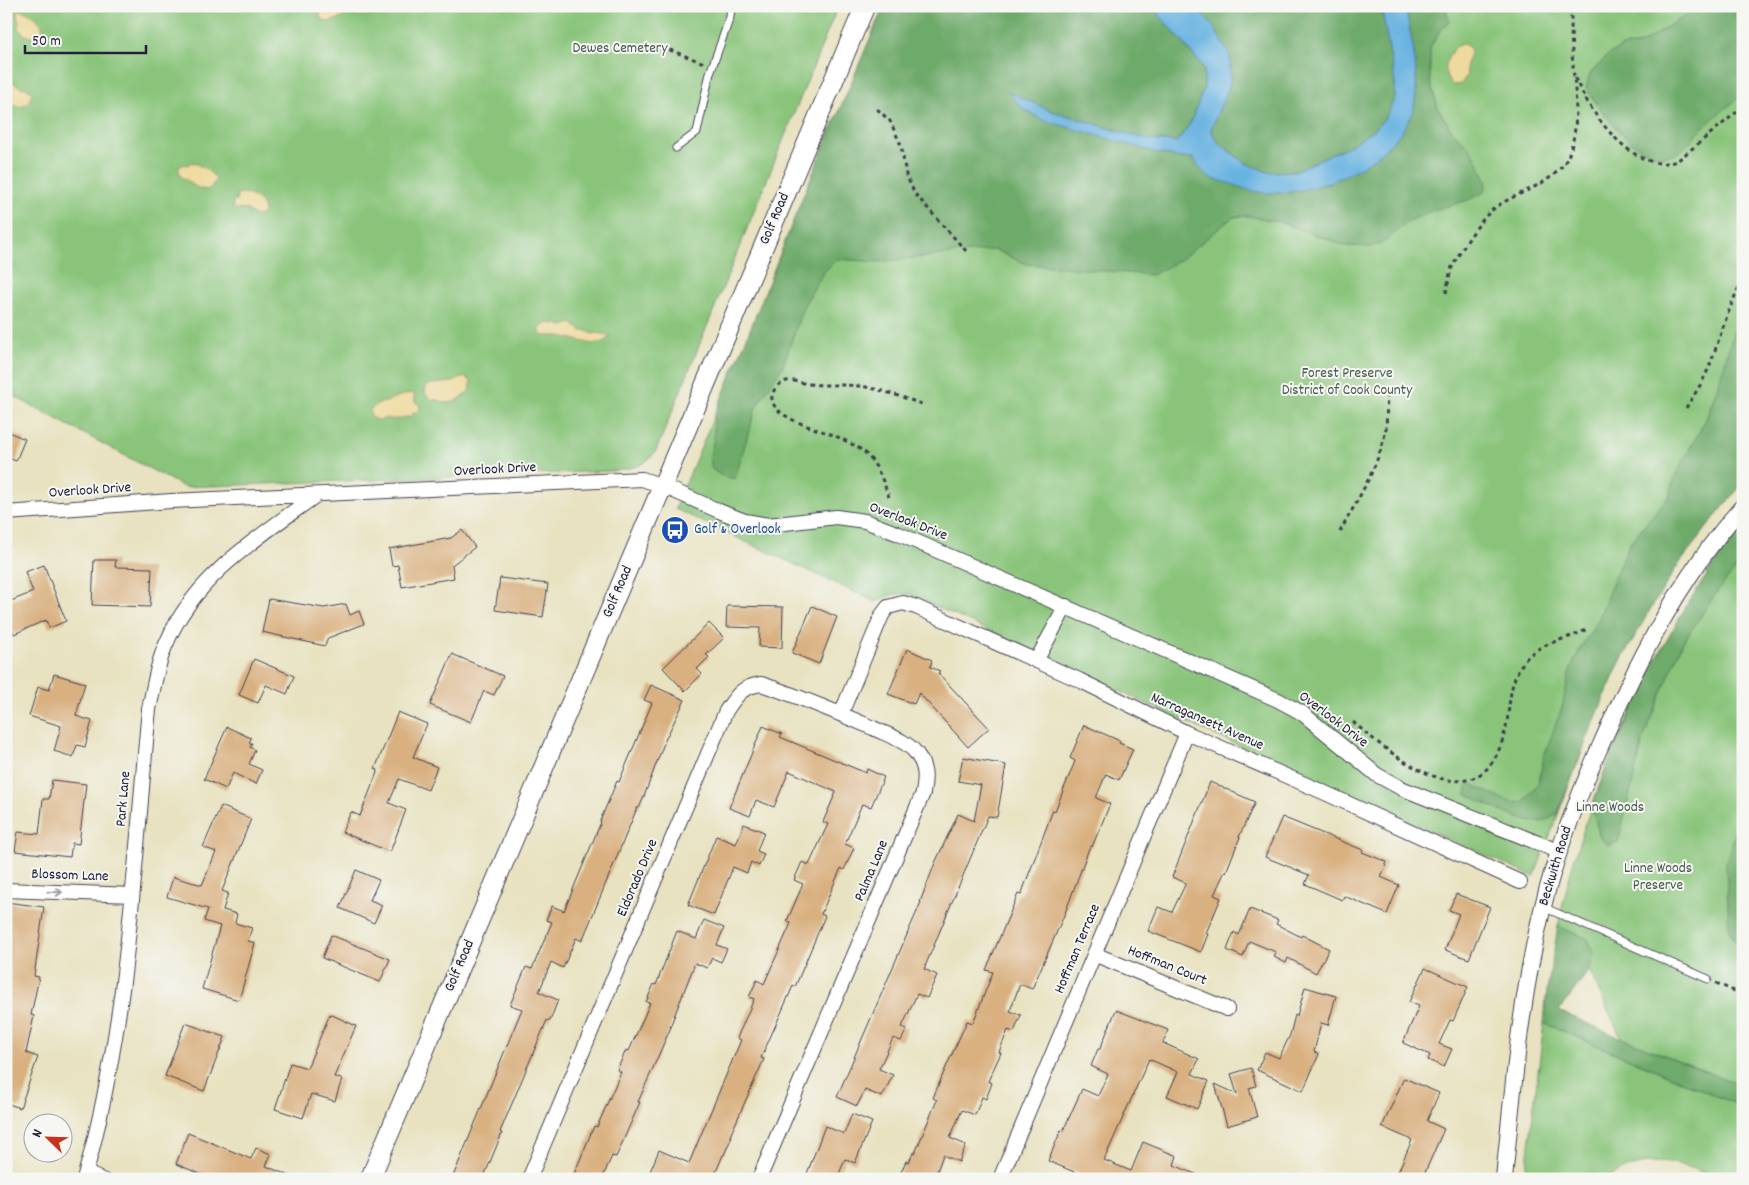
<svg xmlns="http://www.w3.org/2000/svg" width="1749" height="1185" font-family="Dekko,sans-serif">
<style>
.green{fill:#89c47a;stroke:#56735a}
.forest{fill:#6eaa6a;stroke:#486652}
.sand{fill:#eeda9e;stroke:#887e6c}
.water{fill:#69b3e1;stroke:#466a8e}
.building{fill:#d9b181}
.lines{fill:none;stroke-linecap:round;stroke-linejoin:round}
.service-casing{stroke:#403f4f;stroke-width:9}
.minor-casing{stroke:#403f4f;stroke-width:16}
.tertiary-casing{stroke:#403f4f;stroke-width:18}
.secondary-casing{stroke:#403f4f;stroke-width:21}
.path{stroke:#403f4f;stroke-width:3;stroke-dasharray:4 4;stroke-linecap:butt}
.service{stroke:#fff;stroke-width:7}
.minor{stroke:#fff;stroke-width:14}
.tertiary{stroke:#fff;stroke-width:16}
.secondary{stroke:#fff;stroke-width:19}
.oneway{stroke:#9c9ca7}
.labels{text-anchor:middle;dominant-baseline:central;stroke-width:4;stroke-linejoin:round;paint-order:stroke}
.park-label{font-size:15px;fill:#465b51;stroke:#f6f6f2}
.street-label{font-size:15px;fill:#22223b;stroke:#f6f6f2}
.transit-label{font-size:15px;fill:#164399;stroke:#f6f6f2;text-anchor:start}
</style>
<rect width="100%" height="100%" fill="#f6f6f2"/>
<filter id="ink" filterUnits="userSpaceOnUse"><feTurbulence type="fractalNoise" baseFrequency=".02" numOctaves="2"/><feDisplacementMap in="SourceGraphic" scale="10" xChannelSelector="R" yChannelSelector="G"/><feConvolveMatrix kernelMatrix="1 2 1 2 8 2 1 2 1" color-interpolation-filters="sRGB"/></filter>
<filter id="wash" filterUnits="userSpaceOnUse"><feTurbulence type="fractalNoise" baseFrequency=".0096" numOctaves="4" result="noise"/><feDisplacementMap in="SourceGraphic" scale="20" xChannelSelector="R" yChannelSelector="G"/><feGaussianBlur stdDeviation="1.12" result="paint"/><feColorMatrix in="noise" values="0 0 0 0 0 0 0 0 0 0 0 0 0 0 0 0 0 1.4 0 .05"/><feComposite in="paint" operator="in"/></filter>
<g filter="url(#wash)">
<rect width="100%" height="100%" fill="#e8e2c0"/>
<path class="green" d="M6,6H838L656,451C643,468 633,467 613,471L184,487L6,392Z
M884,6H1743V483L1714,518L1676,568L1648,613L1618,666L1592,726L1534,877L1193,725L909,594C895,593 888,595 876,602L675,509L746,340L804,194Z
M1743,526V1086L1621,1038L1589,970L1594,954L1558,926C1565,895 1572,864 1582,834C1618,724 1672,618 1743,526Z
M1544,1023L1743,1107V1175L1719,1177L1674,1163L1653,1162L1631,1166L1604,1179H1525Z"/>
<path class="forest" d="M884,6H1151L1180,39L1204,68V88L1190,124L1177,142L1149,140L1052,111L1009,93L1023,109L1043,120L1181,158H1193L1207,176L1257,192H1286L1328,184L1417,90L1414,53L1405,6H1445L1449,21L1440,31L1430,48V81L1438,108L1451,129L1473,152L1487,181L1485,192L1468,200L1431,211L1407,222L1387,240L1371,247L1346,246L1280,222L1248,216L1233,217L1180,260L1152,275L1026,264L995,250L960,253L878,262L837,259L823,273L803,307L783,366L756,407L735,479L720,475L712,469L710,457L714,437V416L746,340L804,194Z
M1193,6H1381L1395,82V98L1388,114L1377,127L1353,144L1295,171L1268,172L1245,163L1221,145L1213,135L1211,128L1213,26Z
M1693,6H1743V94C1729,106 1714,117 1701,129C1694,136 1688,146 1680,151C1643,172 1603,114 1586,88L1590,74L1609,54L1622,47L1641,44L1686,15Z
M1743,310V483L1714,518L1676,568L1648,613L1618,666L1592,726L1557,814C1552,817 1546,822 1539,822C1523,824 1481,802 1466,794L1467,787L1471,784L1500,798L1514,803L1524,801L1538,784L1544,756L1562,707L1570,671L1579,651L1599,618L1618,568L1631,541L1670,495L1675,476L1706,419L1719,382L1737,320Z
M1743,526V561L1719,589L1682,644L1644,737L1618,842L1609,845L1600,838L1592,807L1608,763L1651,668L1688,603L1719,557Z
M1743,807V951L1729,931L1726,863Z
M1558,926L1588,939L1594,954L1589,970L1559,1011L1621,1038L1743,1086V1107L1544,1023L1546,997Z"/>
<path class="sand" d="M377,6L379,15L354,16L351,12L354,7Z
M335,8H340L344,16L342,18L328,22L320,18L321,11Z
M21,10C30,13 41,19 43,29L37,37L25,35L18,27L20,24L17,17L18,11Z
M1462,44L1468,46L1471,51L1466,64L1467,75L1461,84L1453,85C1439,76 1447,48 1462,44Z
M6,81L13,82L20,87L28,88L32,93L29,102L21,107L6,101Z
M191,162C201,165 209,170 216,179L210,189C195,192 192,181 181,177L178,167L184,164L188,165Z
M241,193C251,194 267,202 263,214L255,216L248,210L233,209V201H236L237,195Z
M547,323L557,324L563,326L572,323L581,331L585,330L593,334L597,333L609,335L610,337L603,342L593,344L561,336H543L540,333V328Z
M464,377L471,381L470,385L471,389C464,395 455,406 443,402C438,400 438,399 432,400L425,393L426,386L432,384L453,382Z
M410,393L414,394L415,402L420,405L419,411L413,413L411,417C399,416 401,422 386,418C379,421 376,421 371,416L370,410L378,403L387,402L391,399Z"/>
<path class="water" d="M1151,6H1193L1213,26L1230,56V84L1211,129L1213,135L1221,145L1245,163L1268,172L1295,171L1353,144L1377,127L1388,114L1395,97V82L1381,6H1405C1411,37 1424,89 1410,118C1384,167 1311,199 1258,192C1249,191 1240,187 1232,184C1225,182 1213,180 1207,176C1202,172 1197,163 1193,158H1181L1154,152L1043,120L1023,109L1008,92L1052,111L1149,140L1177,142L1190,124L1204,88V68L1180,39Z"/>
<g id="blocks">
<path class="building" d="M6,431L25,439L16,461L6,457Z
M462,530L475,547L452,565L454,578L402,587L398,565L392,566L389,549L451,538Z
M94,560H116L115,567L152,568L150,607L92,605Z
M44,565L66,621L49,628L46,620L14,634L6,615V603L33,592L25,572Z
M500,578L548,584L543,617L495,610Z
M269,599L324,608L346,604L350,615L359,611L364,624L328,638L325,646L262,632Z
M727,606L783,607L782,648L759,647L760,628L726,627Z
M812,606L837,617L819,664L792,653Z
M709,623L724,638L706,655L709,657L697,669L702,674L685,691L663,668Z
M907,649L932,660L930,667L940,671L938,673L989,728L968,747L919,693L914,704L888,694Z
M452,654L503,676L494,695L484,691L471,722L430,705Z
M254,659L294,676L287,694L266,685L258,703L239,695Z
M54,674L85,683L76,716L92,721L85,747L77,745L73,757L54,751L61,726L29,716L38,687L49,690Z
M651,685L685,700L666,738L643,799L639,808H637L582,941L576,938L563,968L551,962L539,992L558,1000L550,1021L547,1020L500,1132L502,1133L483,1179H452L522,1009L510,1005L526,967L532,969L552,922L546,920L552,906L564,911L601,822L600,821L617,781L619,782L652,703L644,700Z
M398,712L427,724L413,757L437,767L428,790L399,779L389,803L406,810L390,852L342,832L351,812L360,816L378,770L375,769Z
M1084,725L1120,741L1119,743L1133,749L1119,780L1106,774L1096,798L1110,804L1092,847L1090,846L1065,913L1032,989L1020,984L1010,1011L1021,1015L1014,1032L1008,1030L999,1052L1001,1053L988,1081L992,1083L986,1099L982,1097L975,1115L962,1110L950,1138L966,1145L959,1162L943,1155L934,1179H898L906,1161L909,1162L913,1153H915L937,1100L933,1098L947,1065L967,1021L973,1023L993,972L986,970L1018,894L1021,895L1053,810L1055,811L1075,761L1070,758Z
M763,726L782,734L780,737L866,773L867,769L884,777L871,807L862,804L845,844L854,848L844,870L841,868L821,914L825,916L795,987L793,986L761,1058L764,1059L730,1136H732L724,1155H723L713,1179H647L659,1150L689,1163L741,1040L737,1038L754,999L749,997L757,980L764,984L791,923L787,921L803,884L794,880L802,862L809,865L828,824L823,822L836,792L789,771L774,807L756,800L750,816L729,808Z
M227,727L251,738L249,743H252L250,747L255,750L249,764L262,770L256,784L233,773L226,789L204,779Z
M963,757L1006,765L997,817L988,816L924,969L937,975L927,998L917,994L902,1027L907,1029L901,1041L893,1038L879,1069L893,1075L882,1097L865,1090L857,1106L837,1097L921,902H920L935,863L958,814L974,821L981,785L958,781Z
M52,780L86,784L79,844L72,843L70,857L15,851L18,832L39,834L43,799H49Z
M1210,782L1255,802L1239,837H1240L1226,872L1225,871L1214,895L1221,898L1206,933L1208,934L1201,952L1148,931L1158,907L1172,912L1186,883L1172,877Z
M221,806L251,819L222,891L228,893L223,910L237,914L235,923L252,928L248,941L255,943L239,1000L202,989L220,926L204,921L208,909L167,897L173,877L202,885L216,852L203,847Z
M1282,817L1363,850L1362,852L1387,862L1381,877L1399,885L1387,914L1344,896L1342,900L1305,884L1309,875L1265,857Z
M744,824L764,832L757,851L764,854L759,866L751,862L747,873L733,867L714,915L688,905L716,836L736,844Z
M356,870L379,880L370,900L382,905L374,923L340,908Z
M1456,894L1490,907L1469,959L1445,950L1459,914L1449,910Z
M6,902L44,907L34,976L39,977L31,1015L34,1016L26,1053L38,1057L20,1108L6,1103Z
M1250,909L1278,920L1276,924L1301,937L1302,935L1329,949L1316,973L1288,958L1286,963L1274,957L1276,952L1249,941L1243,957L1227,950L1234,932L1239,935Z
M704,920L724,928L717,945L727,949L721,962L712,958L707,968L695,963L670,1027H671L638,1102H640L616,1157L612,1156L602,1179H572L594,1126L597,1127L621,1072L617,1070L626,1050L629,1051L650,1003L646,1002L654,984L656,985L677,931L696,939Z
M331,935L390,959L380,982L322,958Z
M1425,968L1468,987L1453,1021L1450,1020L1439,1044L1452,1049L1444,1067L1428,1060L1430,1055L1403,1043L1419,1006L1409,1002Z
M1305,987L1336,996L1328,1025L1321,1023L1314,1052L1319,1054L1303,1091L1257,1070L1265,1052L1279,1058L1290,1035L1295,1015L1297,1016Z
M1116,1010L1168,1030L1163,1043L1199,1059L1192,1074L1209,1081L1197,1109L1167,1096L1178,1072L1149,1059L1104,1160L1131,1171L1143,1142L1177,1156L1174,1165L1207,1179H1091L1048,1161L1061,1130L1063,1131L1082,1089L1098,1096L1108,1074L1091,1066L1098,1049H1100Z
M330,1014L356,1026L334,1077L342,1079L335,1101L311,1094L303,1118L275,1109L290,1063L307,1068Z
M185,1023L225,1037L204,1091L165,1076Z
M1251,1068L1256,1086L1249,1088L1257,1117L1227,1126L1215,1084L1237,1094L1231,1074Z
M1404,1078L1439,1093L1427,1121L1444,1129L1422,1179H1395L1412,1140L1382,1127Z
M852,1114L872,1122L855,1163L845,1159L837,1179H805L825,1126L844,1134Z
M188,1133L251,1159L256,1148L271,1154L266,1166L297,1179H213L176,1164Z"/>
</g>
</g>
<g filter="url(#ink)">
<use href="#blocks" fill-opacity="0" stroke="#403f4f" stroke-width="1"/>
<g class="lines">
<g class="service-casing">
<path id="service" d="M676,148L697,132L710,73L730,17L731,6
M1543,907L1708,979
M86,1169L108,1179"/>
</g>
<g class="minor-casing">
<path id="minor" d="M6,513L171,501L642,479L663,486L719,511L745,521L768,525L836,517L865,521L899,534L1278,700L1302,713L1377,775L1401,788L1558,851
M1036,661L1066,606
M841,714L882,615L888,607L903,603L916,607L1079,680L1187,733L1323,792L1520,882
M6,890L132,895
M1094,954L1227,1009
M84,1179C128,1026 134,866 149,709C154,687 157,663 167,642C195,576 259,537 315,496
M529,1179L726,711C737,695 741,687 761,684C799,696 836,712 873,728C887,735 906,740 916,753C926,766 926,777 923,793L759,1179
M1000,1179L1187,733"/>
</g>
<g class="tertiary-casing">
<path id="tertiary" d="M1504,1179C1513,1087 1521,995 1543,906C1556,854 1575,805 1596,756C1634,668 1678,579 1743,506"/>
</g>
<g class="secondary-casing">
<path id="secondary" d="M370,1179L865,6"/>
</g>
<path class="path" d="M662,47L704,63
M1575,78C1589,111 1633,176 1677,161L1743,107
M877,109L890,121L901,145L906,175L915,194L967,252
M1446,293C1448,285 1449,275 1452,267C1461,250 1477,224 1491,211C1514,191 1557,186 1569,154C1581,122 1574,85 1572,52C1571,37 1571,21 1571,6
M1686,408C1694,395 1703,382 1709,367C1720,338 1728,308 1743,279
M889,497C883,481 877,463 863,451C854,445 843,439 833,435C818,429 769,417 772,396C773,391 776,387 780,384C789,377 799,383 809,384C826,386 843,384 859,386C881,389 901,397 922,404
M1340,532C1357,500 1380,465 1386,428C1387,418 1386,407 1387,397
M1353,722C1395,758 1479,827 1504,735C1512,707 1506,683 1526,659C1543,640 1567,641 1587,629
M1716,983L1743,995"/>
<use href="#service" class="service"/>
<use href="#minor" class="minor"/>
<use href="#tertiary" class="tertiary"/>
<use href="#secondary" class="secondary"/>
</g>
<defs><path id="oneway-shaft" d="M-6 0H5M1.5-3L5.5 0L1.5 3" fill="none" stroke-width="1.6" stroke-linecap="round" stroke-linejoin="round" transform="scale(1.25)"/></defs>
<use class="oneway" href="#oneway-shaft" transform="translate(55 892) rotate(2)"/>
</g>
<defs>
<g id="bus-disc" transform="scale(1.4375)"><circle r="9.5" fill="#1a4fb4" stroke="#f6f6f2"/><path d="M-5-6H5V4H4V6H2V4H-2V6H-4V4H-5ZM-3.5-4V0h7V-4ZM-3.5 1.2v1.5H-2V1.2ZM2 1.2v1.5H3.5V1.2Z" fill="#fff"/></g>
</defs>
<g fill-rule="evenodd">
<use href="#bus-disc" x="675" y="530"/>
</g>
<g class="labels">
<g class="park-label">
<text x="620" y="49">Dewes Cemetery</text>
<text x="1347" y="374">Forest Preserve<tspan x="1347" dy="17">District of Cook County</tspan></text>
<text x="1610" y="808">Linne Woods</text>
<text x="1658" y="869">Linne Woods<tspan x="1658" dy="17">Preserve</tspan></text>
</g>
<g class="street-label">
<text transform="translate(775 219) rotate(-67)">Golf Road</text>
<text transform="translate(495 470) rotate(-3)">Overlook Drive</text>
<text transform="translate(90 491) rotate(-4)">Overlook Drive</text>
<text transform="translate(908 522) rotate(21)">Overlook Drive</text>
<text transform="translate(618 592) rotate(-67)">Golf Road</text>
<text transform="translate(1333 720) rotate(37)">Overlook Drive</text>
<text transform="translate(1207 722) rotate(24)">Narragansett Avenue</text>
<text transform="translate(124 799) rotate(-85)">Park Lane</text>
<text transform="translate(1556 866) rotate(-73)">Beckwith Road</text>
<text transform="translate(872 871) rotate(-67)">Palma Lane</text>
<text transform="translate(70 876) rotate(2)">Blossom Lane</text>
<text transform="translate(638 878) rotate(-67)">Eldorado Drive</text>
<text transform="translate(1078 949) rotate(-67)">Hoffman Terrace</text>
<text transform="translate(460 966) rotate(-67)">Golf Road</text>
<text transform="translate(1167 966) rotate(22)">Hoffman Court</text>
</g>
<g class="transit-label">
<text x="694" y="530">Golf &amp; Overlook</text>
</g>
</g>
<rect width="1749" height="1185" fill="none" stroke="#f6f6f2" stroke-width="25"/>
<g transform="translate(48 1138) rotate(293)"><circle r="24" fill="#f6f6f2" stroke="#a1a1a9"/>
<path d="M0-4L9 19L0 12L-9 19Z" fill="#c8321e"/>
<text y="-8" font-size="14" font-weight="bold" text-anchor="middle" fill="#22223b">N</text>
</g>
<path d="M25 45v8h121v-8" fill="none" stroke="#22223b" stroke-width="2.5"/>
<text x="32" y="45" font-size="15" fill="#22223b" stroke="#f6f6f2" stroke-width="4" paint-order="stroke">50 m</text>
</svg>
